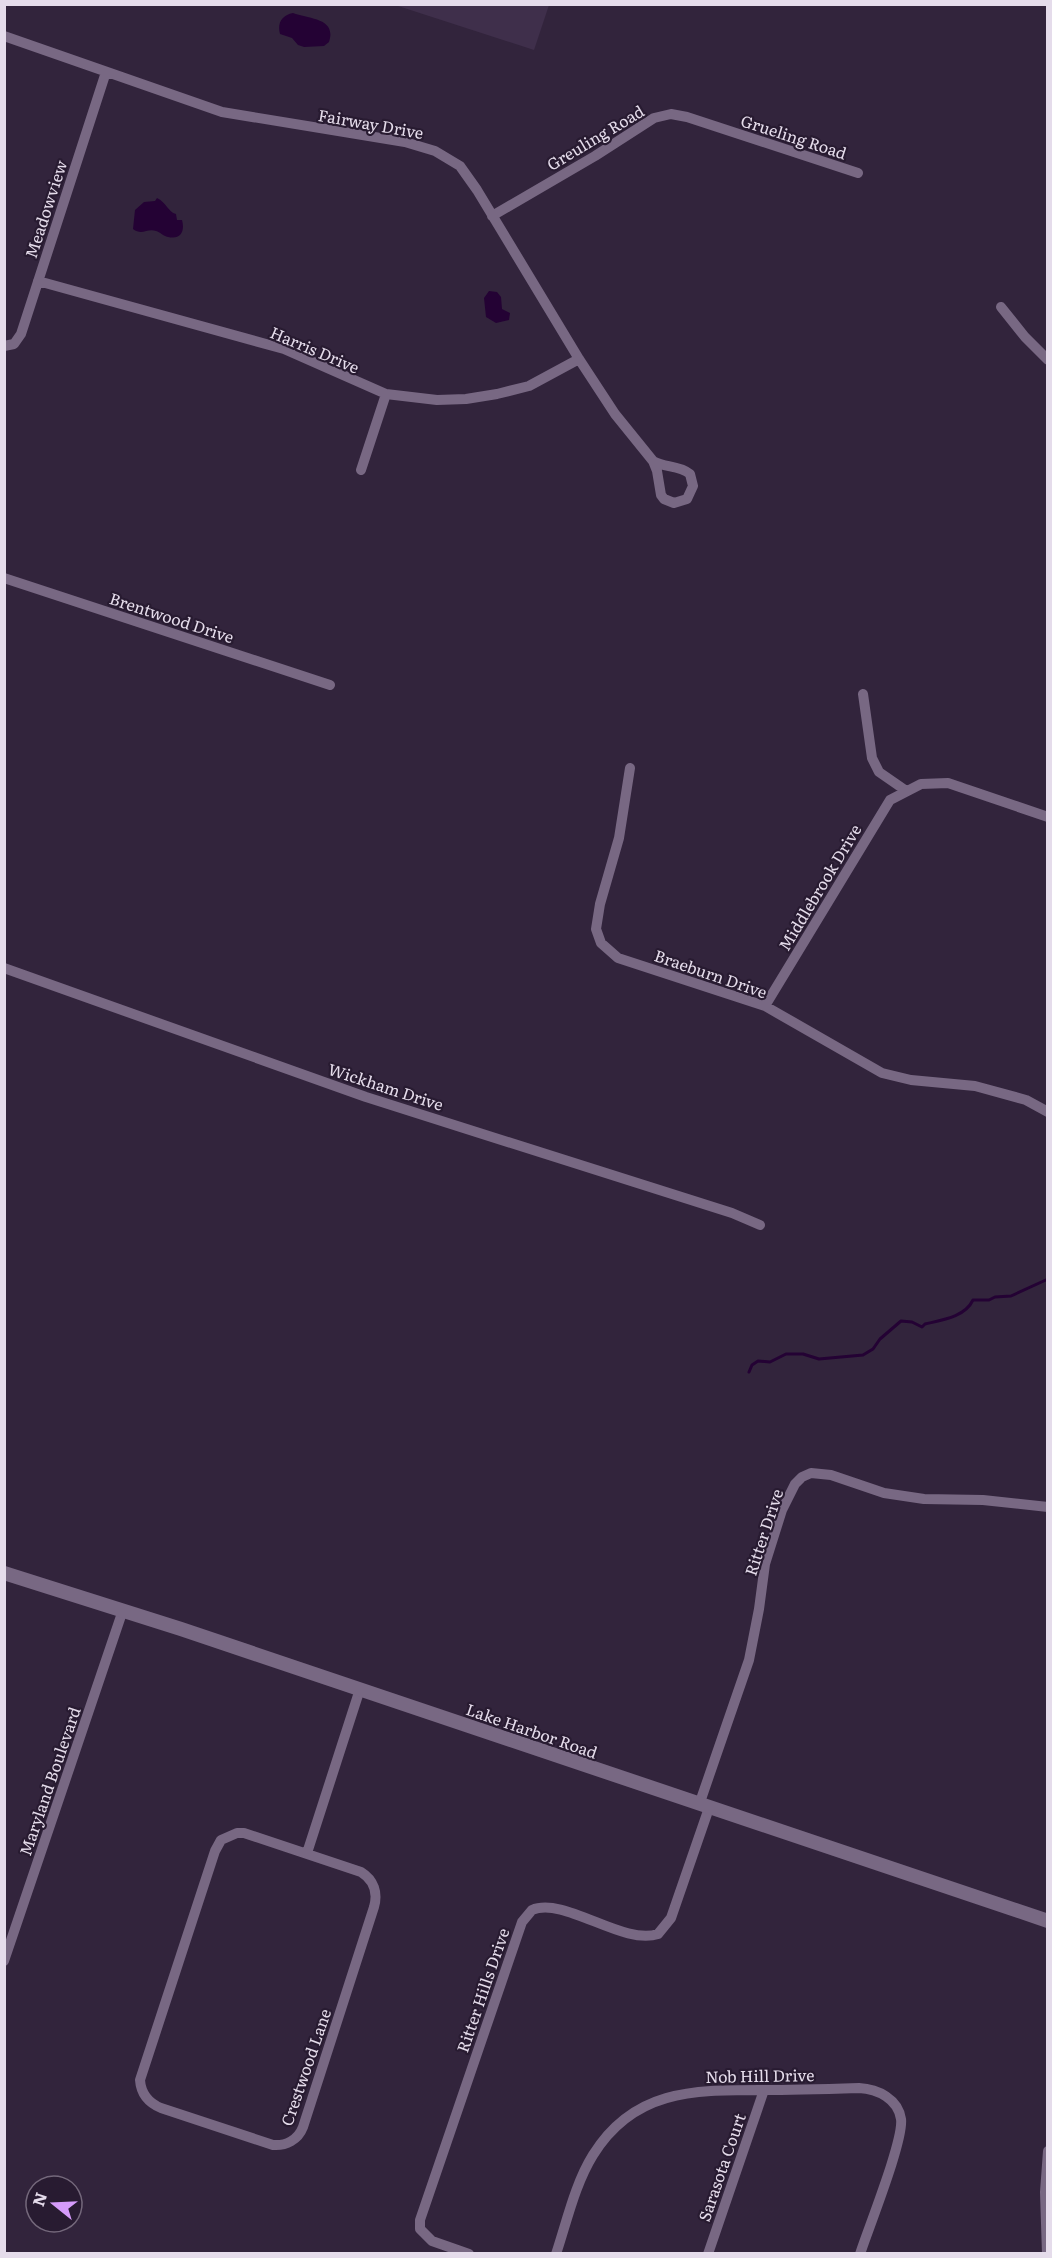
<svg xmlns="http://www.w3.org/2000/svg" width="1052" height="2258" font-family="Literata,serif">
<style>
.built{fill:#3f2f4b}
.water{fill:#240234}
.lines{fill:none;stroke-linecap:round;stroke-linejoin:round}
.stream{stroke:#240234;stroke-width:3}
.minor{stroke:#786883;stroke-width:10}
.tertiary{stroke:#786883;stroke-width:14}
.labels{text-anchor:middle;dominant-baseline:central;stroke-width:4.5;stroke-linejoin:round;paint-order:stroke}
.street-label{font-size:16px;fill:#e5dceb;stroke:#281b31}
</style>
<rect width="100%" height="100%" fill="#32243c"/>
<path class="built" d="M395,5L549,4V5L534,50Z"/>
<path class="water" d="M293,13C309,19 337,18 329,42L324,46L304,47L298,45L292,38L280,34C277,23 282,15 293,13Z
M157,198C166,202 168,212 176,214L177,220H182C185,231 181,240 168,237C163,236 160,232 156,231C147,228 142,236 133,229L135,210L144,202L155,201Z
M489,291L497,292L501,297L502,309L510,313L509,320L496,323L486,317L484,298Z"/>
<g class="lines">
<path class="stream" d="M749,1372L752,1365L758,1361L770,1362L786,1354H803L819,1359L863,1355L873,1349L880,1339L901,1321L912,1322L922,1327L925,1324C942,1320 965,1317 973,1300H989L995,1297L1011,1296L1048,1279"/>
<path class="minor" d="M4,36L222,112L405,142L435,151L460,166L477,190L579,359L615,414L653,461L657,471L661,495L664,499L674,503L687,499L693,486L690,474C679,465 665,468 653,461
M492,216L595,156L654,118L671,114L687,117L858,173
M38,281L284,349L386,394L437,400L466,399L497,394L529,386L579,359
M1001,307L1025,337L1048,360
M4,346L14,344L21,334L106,72
M361,470L386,394
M4,578L330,685
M863,694L872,758L879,772L905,790
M630,768L619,838L600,904L596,929L601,943L618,958L765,1006L882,1073L911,1080L975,1086L1026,1100L1048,1112
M4,968L366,1097L732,1213L760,1225
M765,1006L890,800L921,784L948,783L1048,817
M699,1805L749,1660L759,1609L765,1564L782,1510L795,1484L802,1477L811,1473L831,1475L884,1493L924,1499L983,1500L1048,1507
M237,1833H244L361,1872C374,1880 378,1893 374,1907L303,2127C298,2140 286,2146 273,2145L161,2108C149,2103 141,2094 140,2080L215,1851L221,1840Z
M307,1853L360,1689
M4,1961L123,1610
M469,2254L432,2241L420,2229V2220L522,1922L532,1910C564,1896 623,1946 658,1934L671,1918L709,1808
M556,2254C567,2221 575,2184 593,2155C634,2089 694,2090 763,2090C795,2090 827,2089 859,2088C878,2089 898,2099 901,2119C904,2140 868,2229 860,2254
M708,2254L764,2090
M1047,2254L1045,2192L1048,2151"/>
<path class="tertiary" d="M4,1573L181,1629L1048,1921"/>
</g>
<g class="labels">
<g class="street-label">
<text transform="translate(371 123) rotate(10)">Fairway Drive</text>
<text transform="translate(794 136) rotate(18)">Grueling Road</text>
<text transform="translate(595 137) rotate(-31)">Greuling Road</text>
<text transform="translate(45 209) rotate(-72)">Meadowview</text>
<text transform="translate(315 349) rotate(23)">Harris Drive</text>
<text transform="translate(172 617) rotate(18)">Brentwood Drive</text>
<text transform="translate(819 887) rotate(-59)">Middlebrook Drive</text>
<text transform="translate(711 973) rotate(19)">Braeburn Drive</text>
<text transform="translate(386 1086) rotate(18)">Wickham Drive</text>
<text transform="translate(763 1532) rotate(-72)">Ritter Drive</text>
<text transform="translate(532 1730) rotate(19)">Lake Harbor Road</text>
<text transform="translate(49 1781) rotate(-71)">Maryland Boulevard</text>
<text transform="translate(482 1990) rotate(-71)">Ritter Hills Drive</text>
<text transform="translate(305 2067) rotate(-71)">Crestwood Lane</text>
<text transform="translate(760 2075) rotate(-1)">Nob Hill Drive</text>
<text transform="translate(721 2167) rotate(-71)">Sarasota Court</text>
</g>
</g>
<rect width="1052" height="2258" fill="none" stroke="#e5dceb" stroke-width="12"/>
<g transform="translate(54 2204) rotate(288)"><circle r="28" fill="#281b31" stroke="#74687b" stroke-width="1.5"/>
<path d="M0-4.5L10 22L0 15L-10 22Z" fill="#d59bfa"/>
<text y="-9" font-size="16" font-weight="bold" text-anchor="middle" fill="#e5dceb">N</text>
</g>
</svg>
